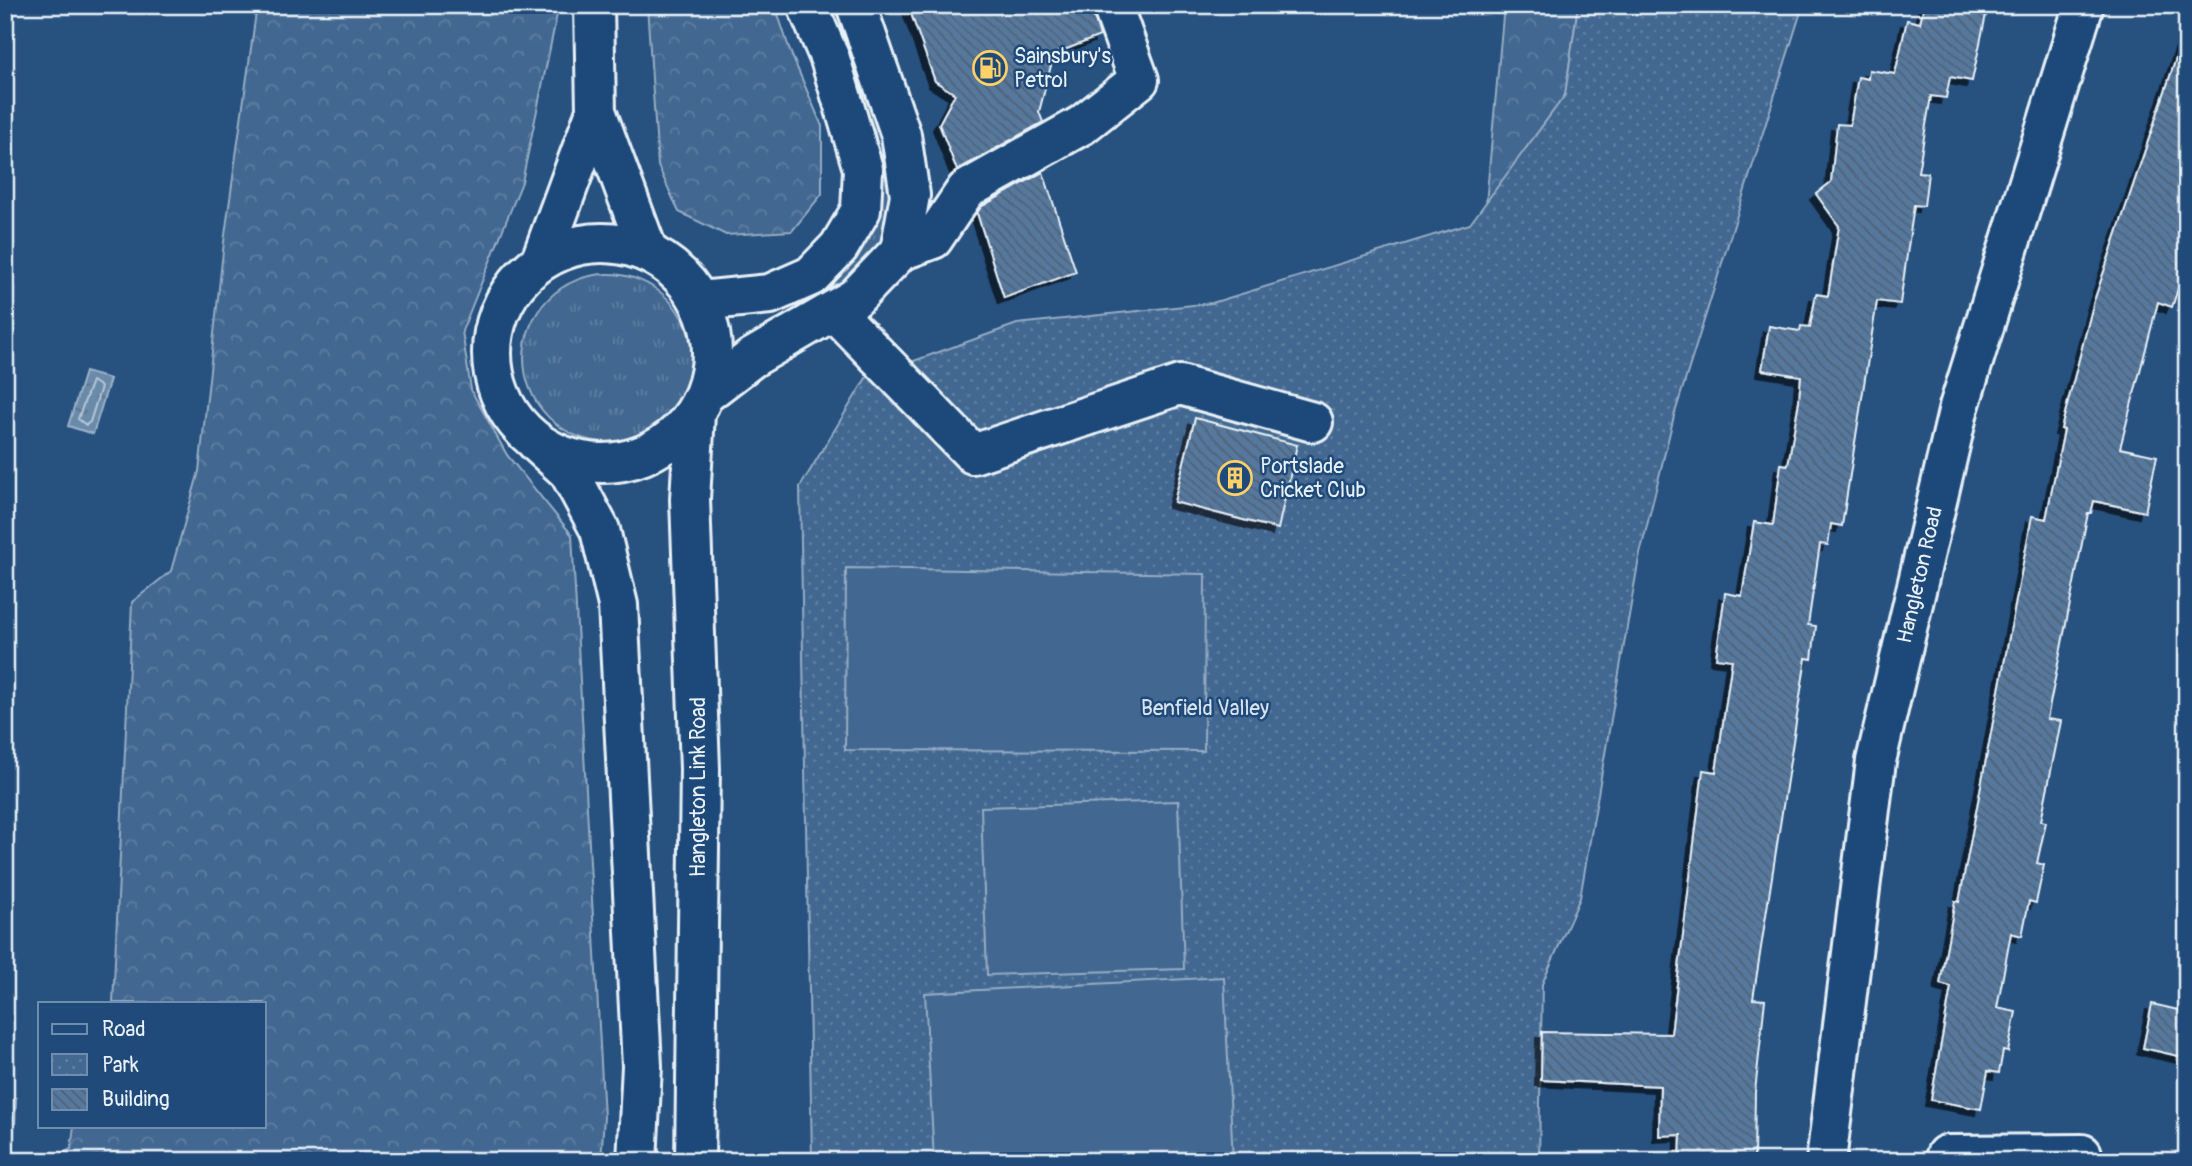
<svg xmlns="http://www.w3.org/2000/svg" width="2192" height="1166" font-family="Pangolin,sans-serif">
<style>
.grass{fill:url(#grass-tufts);stroke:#96acc4;stroke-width:2}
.forest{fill:url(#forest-crowns);stroke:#96acc4;stroke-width:2}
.park{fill:url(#park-dots);stroke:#96acc4;stroke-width:2}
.pitch{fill:#436891;stroke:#96acc4;stroke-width:2}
.water{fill:url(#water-ripples);stroke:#9db3c9;stroke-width:2}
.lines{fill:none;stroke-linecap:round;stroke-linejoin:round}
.shore{stroke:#b6c8d9;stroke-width:2}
.building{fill:url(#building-back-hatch);stroke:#e8f1f8;stroke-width:2;filter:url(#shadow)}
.minor-casing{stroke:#e8f1f8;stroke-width:44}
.major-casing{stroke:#e8f1f8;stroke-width:44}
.highway-casing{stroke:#e8f1f8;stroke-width:44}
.minor{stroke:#1f4a7a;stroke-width:38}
.major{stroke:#1f4a7a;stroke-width:38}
.highway{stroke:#1f4a7a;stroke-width:38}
.labels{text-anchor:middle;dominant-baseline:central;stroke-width:5;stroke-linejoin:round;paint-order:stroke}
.poi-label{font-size:21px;fill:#e8f1f8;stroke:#1f4a7a;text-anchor:start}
.street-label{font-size:21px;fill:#e8f1f8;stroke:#1f4a7a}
.park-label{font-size:21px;fill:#d8e3ee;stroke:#1f4a7a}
</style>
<defs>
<pattern id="grass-tufts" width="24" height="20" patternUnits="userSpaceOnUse" patternTransform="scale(1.75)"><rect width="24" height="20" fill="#436891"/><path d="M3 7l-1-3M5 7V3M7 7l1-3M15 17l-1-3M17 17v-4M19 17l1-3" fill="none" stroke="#5e7ea1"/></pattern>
<pattern id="forest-crowns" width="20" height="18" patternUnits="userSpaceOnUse" patternTransform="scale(1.75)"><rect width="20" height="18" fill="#436891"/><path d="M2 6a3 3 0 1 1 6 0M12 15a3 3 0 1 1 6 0" fill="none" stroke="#5e7ea1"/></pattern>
<pattern id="park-dots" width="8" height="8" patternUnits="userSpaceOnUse" patternTransform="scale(1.75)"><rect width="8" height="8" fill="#436891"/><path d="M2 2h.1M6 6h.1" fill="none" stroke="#5e7ea1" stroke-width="1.8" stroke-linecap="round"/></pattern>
<pattern id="water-ripples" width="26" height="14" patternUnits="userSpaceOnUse" patternTransform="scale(1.75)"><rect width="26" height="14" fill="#6b8aaa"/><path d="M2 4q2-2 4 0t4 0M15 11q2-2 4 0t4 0" fill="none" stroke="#5e7388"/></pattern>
<pattern id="building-back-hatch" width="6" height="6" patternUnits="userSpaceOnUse" patternTransform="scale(1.75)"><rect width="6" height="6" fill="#57789d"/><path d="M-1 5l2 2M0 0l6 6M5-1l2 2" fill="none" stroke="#4f6278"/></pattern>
<filter id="shadow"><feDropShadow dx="-6" dy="6" stdDeviation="0" flood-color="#0009"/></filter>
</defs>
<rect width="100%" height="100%" fill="#27517f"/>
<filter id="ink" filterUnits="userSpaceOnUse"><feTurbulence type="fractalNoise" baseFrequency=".0143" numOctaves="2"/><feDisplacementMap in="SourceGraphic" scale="14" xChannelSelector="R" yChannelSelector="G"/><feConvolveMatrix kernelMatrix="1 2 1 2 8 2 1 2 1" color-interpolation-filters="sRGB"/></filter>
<g filter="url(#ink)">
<path class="grass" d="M826,5H834L877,104L895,194L882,238L856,281L806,314L800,295L843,271L871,228L883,185L875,132Z
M524 358a84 84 0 1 1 168 0a84 84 0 1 1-168 0Z"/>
<path class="forest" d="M257,5H559L522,182L462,331L471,390L507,455L572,535L604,1117L601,1161H47L71,1149L74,1126H264V1003H113L132,602L171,571L199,471L224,242Z
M647,5H775L790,51L822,126V194L792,231L726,235L679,212L658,166Z
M1504,5H1578L1565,95L1480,270Z"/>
<path class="park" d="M1578,5H1803L1674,416L1639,558L1580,898L1542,984L1539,1161H812L800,487L866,378L1017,324L1212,303L1470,224L1565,95Z"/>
<path class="pitch" d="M846,568L1205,574L1204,751L845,750Z
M1178,801L1184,969L987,975L981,807Z
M1224,977L1233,1161H934L925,993Z"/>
<path class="water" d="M85,372L110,379L93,434L68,426Z
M5,1098H16L15,1127L5,1126Z"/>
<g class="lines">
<path class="shore" d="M92,381L101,387L90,422L86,425L78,419Z"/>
</g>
<path class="building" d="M908,5H1091L1100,36L1054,54L1039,112L1043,122L957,170L939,124L955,94L935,81Z
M1924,5H1988L1972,81L1950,77L1946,98L1931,96L1918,172L1928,173L1924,206L1914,205L1900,304L1877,301L1842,526L1831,524L1828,545L1820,544L1808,625L1816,626L1812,659L1806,658L1753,999L1765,1000L1755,1092L1754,1161H1680L1681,1135L1659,1136L1660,1086L1541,1080L1542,1032L1671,1034L1703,770L1716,772L1732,660L1716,658L1725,593L1742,596L1754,522L1773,525L1781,464L1788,465L1799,401L1801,376L1762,370L1769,326L1800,331L1801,326L1810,327L1816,294L1828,296L1839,226L1816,194L1831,182L1837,124L1850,125L1858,77L1868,79L1869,70L1895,74L1907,20L1920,23Z
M2182,41L2187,42V262L2172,307L2158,302L2120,448L2157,456L2145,512L2094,501L2091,513H2088L2047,719L2061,721L2041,821L2046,822L2037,863L2044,865L2036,903L2029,901L2022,936L2011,933L1997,1008L2016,1012L2008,1052L2003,1051L1999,1073L1988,1071L1981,1109L1931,1100L1951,987L1940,984L1955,901L1959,902L2032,516L2046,519L2064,430L2061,429L2094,301Z
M1043,172L1076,272L1004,298L977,213L981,207Z
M1195,418L1297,445L1278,529L1174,502Z
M2152,1004L2187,1012V1058L2143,1048Z"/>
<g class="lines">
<g class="minor-casing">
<path id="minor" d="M900,251L933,239L966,190L1082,125L1139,80L1112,5
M700,301L770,294L811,276L839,247L861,210L863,169L830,59L807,5
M834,311L973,454L1180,385L1313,422
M705,394L752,358L855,298L900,251L910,195L901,135L856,5
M1946,1155L2082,1154V1161"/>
</g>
<g class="major-casing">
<path id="major" d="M1826,1161L1876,761L1959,407L2084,5"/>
</g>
<g class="highway-casing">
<path id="highway" d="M594,5L596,111L648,252
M492 353a110 110 0 1 1 220 0a110 110 0 1 1-220 0Z
M541,260L596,111
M537,443L569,472L600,530L618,605L642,1066L637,1161
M695,1161L700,769L690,499L695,414"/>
</g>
<use href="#minor" class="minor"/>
<use href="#major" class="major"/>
<use href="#highway" class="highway"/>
</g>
</g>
<defs>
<g id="fuel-ring" transform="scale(1.75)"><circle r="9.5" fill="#1f4a7a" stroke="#ffd166" stroke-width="1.5"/><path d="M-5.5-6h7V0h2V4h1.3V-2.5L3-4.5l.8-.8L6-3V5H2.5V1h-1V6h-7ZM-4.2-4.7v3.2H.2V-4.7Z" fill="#ffd166"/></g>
<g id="building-ring" transform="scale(1.75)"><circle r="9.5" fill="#1f4a7a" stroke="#ffd166" stroke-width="1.5"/><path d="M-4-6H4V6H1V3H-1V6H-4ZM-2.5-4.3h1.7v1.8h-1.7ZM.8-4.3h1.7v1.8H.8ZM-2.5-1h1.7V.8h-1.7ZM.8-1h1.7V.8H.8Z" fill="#ffd166"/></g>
</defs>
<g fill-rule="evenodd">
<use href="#fuel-ring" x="990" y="68"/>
<use href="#building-ring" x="1235" y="478"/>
</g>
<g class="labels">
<g class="poi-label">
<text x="1014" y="56">Sainsbury's<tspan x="1014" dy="24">Petrol</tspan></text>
<text x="1260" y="466">Portslade<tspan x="1260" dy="24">Cricket Club</tspan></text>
</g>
<g class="street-label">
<text transform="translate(1920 575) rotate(-77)">Hangleton Road</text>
<text transform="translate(698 787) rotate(-90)">Hangleton Link Road</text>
</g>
<g class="park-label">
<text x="1205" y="708">Benfield Valley</text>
</g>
</g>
<rect width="2192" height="1166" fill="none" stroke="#1f4a7a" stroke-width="28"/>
<rect x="14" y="14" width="2164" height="1138" fill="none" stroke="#e8f1f8" stroke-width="2.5" filter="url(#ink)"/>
<rect x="38" y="1002" width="228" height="126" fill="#1f4a7a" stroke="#6f8dac" stroke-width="2"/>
<rect x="52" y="1024" width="35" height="10" fill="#1f4a7a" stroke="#6f8dac" stroke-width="2"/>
<text x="102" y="1036" font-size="21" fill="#e8f1f8">Road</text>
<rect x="52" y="1054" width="35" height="21" fill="url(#park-dots)" stroke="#6f8dac" stroke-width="2"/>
<text x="102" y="1072" font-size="21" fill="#e8f1f8">Park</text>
<rect x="52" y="1089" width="35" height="21" fill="url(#building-back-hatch)" stroke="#6f8dac" stroke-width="2"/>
<text x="102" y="1106" font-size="21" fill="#e8f1f8">Building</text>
</svg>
